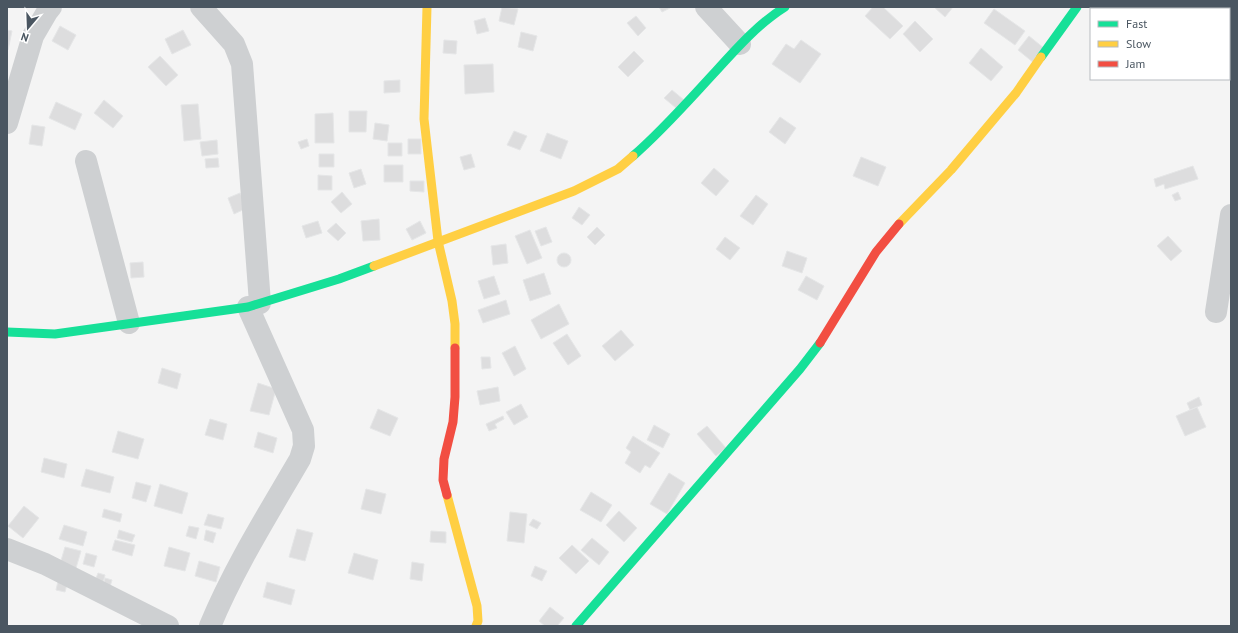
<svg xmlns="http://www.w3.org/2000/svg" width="1238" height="633" font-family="'PT Sans',sans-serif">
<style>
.building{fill:#ddddde;stroke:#e5e6e7}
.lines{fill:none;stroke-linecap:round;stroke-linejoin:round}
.street{stroke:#ced0d2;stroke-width:22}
.fast{stroke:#16e098;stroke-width:9}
.slow{stroke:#ffcf43;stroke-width:9}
.jam{stroke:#f24e42;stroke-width:9}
</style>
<rect width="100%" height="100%" fill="#f4f4f4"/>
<path class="building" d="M502,7L518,9L514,25L499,21Z
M659,7H670V8L662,12Z
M873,7H883L903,26L890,39L865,16Z
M934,7H953L945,17Z
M994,9L1025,31L1015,45L984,23Z
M636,16L646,28L638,36L627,23Z
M485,18L489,31L477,34L474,21Z
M915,21L933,39L920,52L903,34Z
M60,26L76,35L68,50L52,41Z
M7,30L12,31L8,50H7Z
M183,30L191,45L172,54L165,39Z
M521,32L537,36L533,51L518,47Z
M1029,36L1045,49L1034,63L1018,50Z
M444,40L457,41L456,54L443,53Z
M801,40L821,54L800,83L772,64L786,44L794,49Z
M981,48L1003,67L991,81L969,63Z
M634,51L644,61L628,77L618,67Z
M160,56L178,75L166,86L148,67Z
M493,64L494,92L465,94L464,65Z
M400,80V92L384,93V81Z
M672,90L684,100L676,108L664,98Z
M104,100L123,116L113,128L94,113Z
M56,102L82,114L75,130L49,118Z
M198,104L201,139L184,141L181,105Z
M349,111H367L366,132H349Z
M333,113L334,143H315V114Z
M780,117L796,128L785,144L769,132Z
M375,123L389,125L387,141L373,139Z
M32,125L45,127L42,146L29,144Z
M514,131L527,136L520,150L507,145Z
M547,133L568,141L561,159L540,151Z
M307,139L309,146L301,149L298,142Z
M408,139H421V154H408Z
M217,140L218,154L202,156L200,142Z
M388,143H402V156H388Z
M319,154H334V167H319Z
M471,154L475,167L464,170L460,157Z
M861,157L886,167L878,186L853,176Z
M218,158L219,167L206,168L205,159Z
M384,165H403V182H384Z
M1193,166L1198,179L1165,189L1164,184L1156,187L1154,179Z
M714,168L729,181L716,196L701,183Z
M361,169L366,184L354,188L349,173Z
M318,175L332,176V190H318Z
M410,181H424V192L410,191Z
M342,192L352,204L341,213L331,202Z
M1178,192L1181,199L1175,201L1172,195Z
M240,193L247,208L234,214L228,198Z
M756,195L768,204L753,225L740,216Z
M579,207L590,215L582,225L572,218Z
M379,219L380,240L363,241L361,221Z
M318,221L322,233L306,238L302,226Z
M420,221L426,233L412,240L406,229Z
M336,223L346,233L338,241L327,231Z
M546,227L552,242L541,246L535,231Z
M597,227L605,235L595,245L587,237Z
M530,230L542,258L527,264L515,236Z
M1168,236L1182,251L1171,261L1157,246Z
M725,237L740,248L730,260L716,249Z
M506,244L508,263L493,265L491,246Z
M787,251L807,258L802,273L782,266Z
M557 260a7 7 0 1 1 14 0a7 7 0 1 1-14 0Z
M143,262L144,277L131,278L130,263Z
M544,273L551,294L530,301L523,280Z
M494,276L500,294L484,299L478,281Z
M806,276L824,286L817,300L798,290Z
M506,300L510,314L483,323L478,310Z
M559,304L569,324L541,339L531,320Z
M621,330L634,345L615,361L602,346Z
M567,334L581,356L568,365L553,343Z
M515,346L526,369L514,376L502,353Z
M481,357H490L491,368L482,369Z
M162,368L181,374L177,389L158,383Z
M258,383L276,389L269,415L250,411Z
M498,387L500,401L480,405L477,391Z
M1199,397L1202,405L1190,410L1187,403Z
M521,404L528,417L514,425L506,412Z
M1197,407L1206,427L1185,436L1176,416Z
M378,409L398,418L390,436L370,428Z
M503,416L504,419L495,424L497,428L489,431L486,424Z
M210,419L227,424L223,440L205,435Z
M654,425L670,434L663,448L647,440Z
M707,426L726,448L716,456L697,434Z
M118,431L144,439L138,459L112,452Z
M258,432L277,438L273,453L254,447Z
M633,436L660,453L650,468L645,465L640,473L625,463L631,452L626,448Z
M44,458L67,464L64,478L41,472Z
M86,469L114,477L110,493L81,486Z
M669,473L685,483L667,514L650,504Z
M136,482L151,486L146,502L132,498Z
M160,484L188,493L182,514L154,506Z
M366,489L386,494L381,514L361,509Z
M591,492L612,505L601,522L580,510Z
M24,506L39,518L23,538L8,526Z
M104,509L122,514L120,522L102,517Z
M619,511L637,528L624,542L606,525Z
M510,512L527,514L524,543L507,541Z
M208,514L224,518L221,529L204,525Z
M533,519L541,523L537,529L529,525Z
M64,525L87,532L83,546L59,539Z
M189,526L199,528L196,539L186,536Z
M297,529L313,533L305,561L289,557Z
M119,530L135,535L132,542L117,538Z
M206,530L216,533L213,543L204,540Z
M431,531L446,532V543L430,542Z
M592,538L609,552L599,565L581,550Z
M115,540L135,545L132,556L112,550Z
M572,545L589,561L576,574L559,558Z
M65,547L81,551L76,568L60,564Z
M169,547L190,553L185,571L164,566Z
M86,553L97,556L94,567L83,564Z
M354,553L378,560L373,580L348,573Z
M199,561L220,567L216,582L195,576Z
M412,562L424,564L422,581L410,579Z
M535,566L547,571L542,581L531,576Z
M98,573L105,575L103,583L95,581Z
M105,578L112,580L109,590L103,588Z
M58,581L67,584L65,592L56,590Z
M267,582L295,590L291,605L263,597Z
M550,607L564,618L557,626H545L539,621Z"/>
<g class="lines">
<path class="street" d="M201,7L234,44L242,64L260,303
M706,7L740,44
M7,123L33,36L47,12L51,7
M86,161L129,323
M1216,312L1231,215
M7,549L45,564L168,626
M210,626C234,568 268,514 300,459L304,446L303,430L248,307"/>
<path class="fast" d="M1041,57L1077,7
M633,156C663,130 689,100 716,71C737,48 758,24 785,7
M7,332L55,334L248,307L339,279L374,266
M576,626L800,369L820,343"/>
<path class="slow" d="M427,7L424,119L438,241L452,301L455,324V348
M899,224L951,170L1016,93L1041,57
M374,266L574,191L618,169L633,156
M447,495L477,606L478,621L476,626"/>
<path class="jam" d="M820,343L876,252L899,224
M447,495L443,480L444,459L453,422L455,397V348"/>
</g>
<rect width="1238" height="633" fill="none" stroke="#4a5661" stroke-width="16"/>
<rect x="1090" y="8" width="140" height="72" fill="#ffffff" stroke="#b7bbc0"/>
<rect x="1098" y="21" width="20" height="6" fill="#16e098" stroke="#b7bbc0"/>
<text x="1126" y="28" font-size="12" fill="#4a5661">Fast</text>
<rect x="1098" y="41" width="20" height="6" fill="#ffcf43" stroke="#b7bbc0"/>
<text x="1126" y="48" font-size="12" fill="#4a5661">Slow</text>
<rect x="1098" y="61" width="20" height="6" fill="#f24e42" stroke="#b7bbc0"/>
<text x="1126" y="68" font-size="12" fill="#4a5661">Jam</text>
<g transform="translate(28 28) rotate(199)" stroke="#ffffff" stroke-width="3" paint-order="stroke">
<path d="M0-3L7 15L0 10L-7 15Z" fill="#4a5661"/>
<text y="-6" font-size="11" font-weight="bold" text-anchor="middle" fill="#4a5661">N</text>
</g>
</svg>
